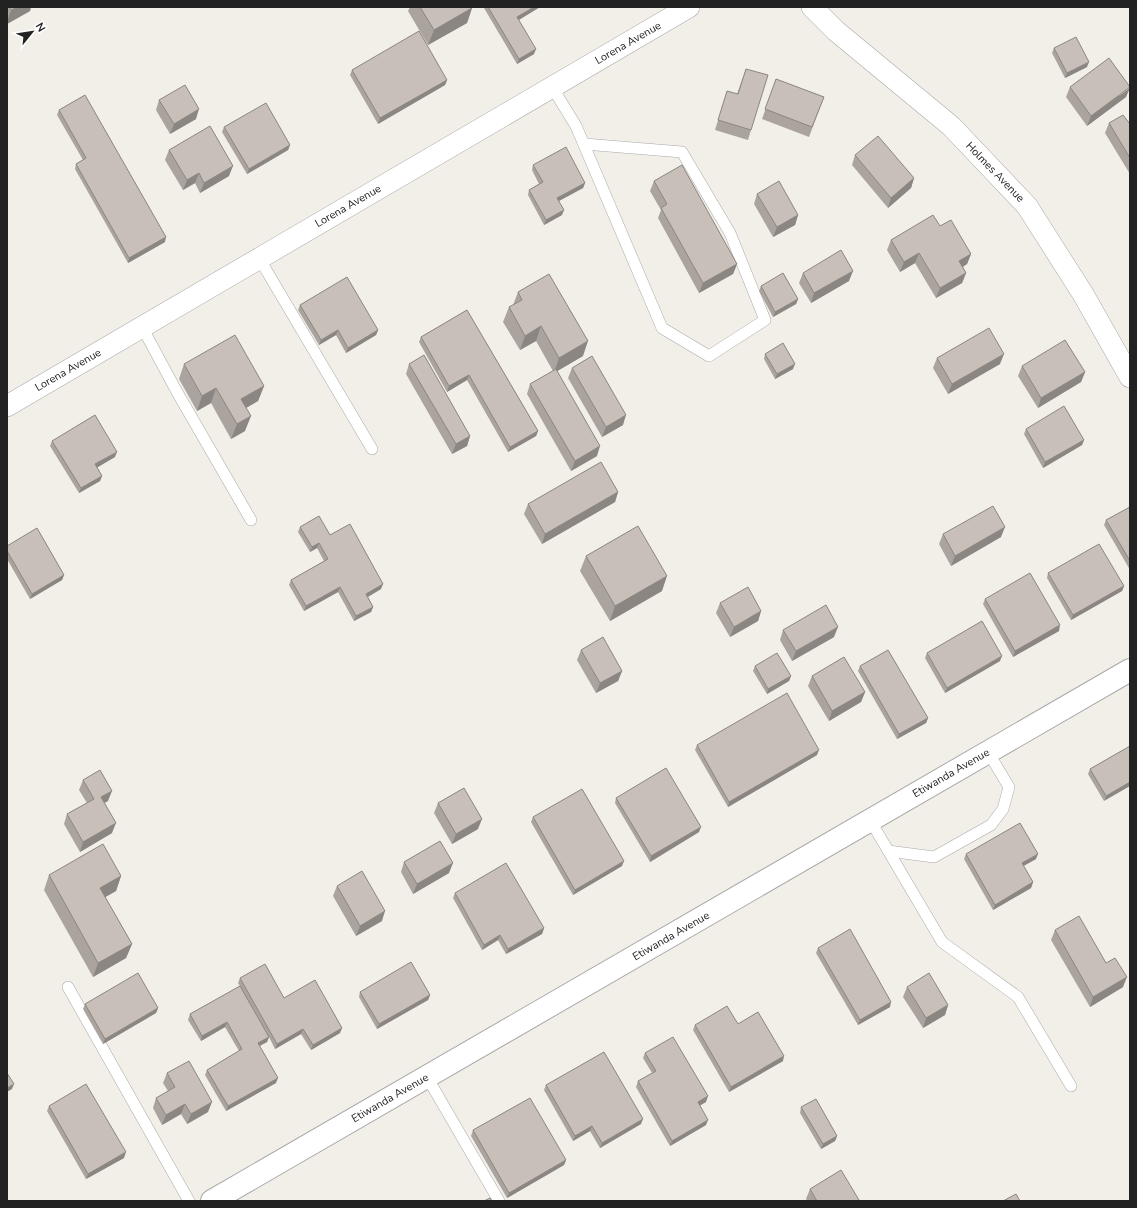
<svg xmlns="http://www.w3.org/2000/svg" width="1137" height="1208" font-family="'Nunito Sans',sans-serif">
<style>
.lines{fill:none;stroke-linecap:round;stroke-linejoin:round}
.service-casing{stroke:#a9a9a9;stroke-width:12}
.minor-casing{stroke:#a9a9a9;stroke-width:22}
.tertiary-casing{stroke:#a9a9a9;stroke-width:24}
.service{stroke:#fff;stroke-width:11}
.minor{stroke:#fff;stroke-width:21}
.tertiary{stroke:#fff;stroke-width:22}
.wall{fill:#aba49e}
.shaded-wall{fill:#8b8681}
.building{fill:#c7bfb8;stroke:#8b8681}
.labels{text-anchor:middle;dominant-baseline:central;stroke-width:3.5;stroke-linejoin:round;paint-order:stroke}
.street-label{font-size:11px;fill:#222;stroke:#fff}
</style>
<rect width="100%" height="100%" fill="#f2efe9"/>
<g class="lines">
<g class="service-casing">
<path id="service" d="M552,87L576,126L662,328L709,356L765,320L730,233L682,152L584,144
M259,258L372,449
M142,327L177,392L251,520
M870,820L942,942L1018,997L1071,1086
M888,851L934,857L991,825L1003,809L1009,787L988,752
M68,987L189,1201
M427,1077L499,1201"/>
</g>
<g class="minor-casing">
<path id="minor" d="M812,7L836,31L951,126L1027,206L1083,294L1130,377
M7,406L689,7"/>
</g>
<g class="tertiary-casing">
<path id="tertiary" d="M212,1201L1130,670"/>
</g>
<use href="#service" class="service"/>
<use href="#minor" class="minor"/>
<use href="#tertiary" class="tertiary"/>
</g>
<path class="wall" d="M7,7H31L30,11L7,24Z
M410,7H471L472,8L467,23L428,45L408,11Z
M485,7H540L519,20L534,54L517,64L484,8Z
M1054,48L1087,67L1065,78L1052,53Z
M746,69L751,130L748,140L715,130L727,91L737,94Z
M352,70L447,80L445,85L378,124L350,75Z
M776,79L824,97L809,137L762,119Z
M1070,87L1126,97L1087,126L1066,97Z
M159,100L196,119L170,134L156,110Z
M59,110L165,242L128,263L75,169L76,164L83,160L57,115Z
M1109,123L1130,124V174L1105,133Z
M224,127L290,145L288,150L247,174L222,132Z
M169,150L229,176L200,193L195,183L183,190L165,160Z
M855,155L914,178L911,188L888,208L852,165Z
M533,165L585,183L583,188L559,201L562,215L544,225L528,195L529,190L539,184L532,170Z
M654,181L737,264L733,274L699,293L658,218L661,210L650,191Z
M757,194L798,215L795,225L773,237L754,204Z
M940,226L971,254L967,264L963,267L966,273L962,283L936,298L915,263L900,272L887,250L891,240Z
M803,273L849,281L811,303L799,283Z
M761,286L798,299L796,304L773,317L759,291Z
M518,292L583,356L557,371L597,456L571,471L527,394L530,384L553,371L536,341L520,350L503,322L509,307L513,305Z
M300,305L378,330L376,335L346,353L336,335L319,345L298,310Z
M467,310L538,431L536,436L508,452L467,380L447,392L419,342L421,337Z
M765,354L793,369L775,379L764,359Z
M937,358L1000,364L948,394L933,368Z
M184,364L264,386L258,401L246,408L245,431L231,439L211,403L197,411L179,379Z
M409,364L470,436L467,446L452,454L406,374Z
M1022,366L1085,372L1081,382L1038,408L1018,376Z
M572,368L623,425L602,437L568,378Z
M1026,429L1084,440L1082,445L1043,468L1024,434Z
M52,441L115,457L97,467L102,476L100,481L79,493L50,446Z
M618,492L615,502L542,544L524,514L528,504Z
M1130,507V570L1104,525L1106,520Z
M300,527L330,535L381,589L368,597L373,607L371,612L354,621L338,592L304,611L289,585L291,580L324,561L317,548L310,552L298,532Z
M943,534L1001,537L951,566L939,544Z
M7,546L64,575L62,580L30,599L7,559Z
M586,556L662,591L610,621L580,571Z
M1048,573L1124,586L1122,591L1071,620L1047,578Z
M985,599L1059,631L1013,657L983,604Z
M720,603L761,611L758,621L730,637L716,613Z
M783,630L834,637L792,661L780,640Z
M581,650L622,671L618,681L596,693L577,660Z
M927,653L1000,661L945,693L925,658Z
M755,666L791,676L789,681L767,694L753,671Z
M860,666L928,718L926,723L897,739L858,671Z
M812,676L865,692L861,702L829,721L808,686Z
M697,745L817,755L728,807L695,750Z
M1130,746L1104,801L1088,774L1090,769Z
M83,780L108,801L104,803L112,833L80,852L64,824L67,814L87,803L79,790Z
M616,798L699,832L650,862L615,803Z
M438,803L478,829L452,844L434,813Z
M533,817L622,866L573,895L531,822Z
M966,854L1036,859L1023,866L1033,882L1031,888L993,910L964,859Z
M404,862L449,873L413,894L401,872Z
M49,875L121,876L116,891L105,897L132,944L126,958L93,977L44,890Z
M337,886L382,921L356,936L333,896Z
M455,893L544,928L542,934L506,954L498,940L482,950L453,898Z
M1055,930L1106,963L1123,987L1090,1007L1051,940Z
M818,948L890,1007L858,1025L816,953Z
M240,978L284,998L340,1033L311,1050L301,1034L275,1049L269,1037L267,1042L259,1046L276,1083L226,1111L205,1075L207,1070L239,1051L225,1027L201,1041L188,1020L190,1014L240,986L238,983Z
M907,987L948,1005L945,1015L923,1028L903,997Z
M360,992L430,995L428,1000L377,1029L359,997Z
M85,1004L158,1008L156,1013L103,1044L83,1009Z
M738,1024L783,1061L729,1092L693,1030L695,1025Z
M645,1053L706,1102L699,1105L706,1125L670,1146L636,1087L638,1081L652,1073L643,1058Z
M167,1073L208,1112L187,1124L181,1114L162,1125L153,1108L156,1098L168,1091L163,1083Z
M546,1085L641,1124L600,1148L590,1131L573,1141L544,1090Z
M49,1106L124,1158L86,1179L47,1111Z
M801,1107L837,1136L835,1141L821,1149L800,1113Z
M473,1130L566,1160L564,1165L507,1198L471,1136Z
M810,1189L859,1200V1201H807L806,1199Z"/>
<path class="shaded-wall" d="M17,7H31L30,11L7,24V22L11,10Z
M534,7H540L515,22L517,17Z
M472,8L467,23L428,45L434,30Z
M536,49L534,54L517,64L519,59Z
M1089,62L1087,67L1065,78L1067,73Z
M447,80L445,85L378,124L380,118Z
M1130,88L1126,97L1087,126L1091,116Z
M199,109L196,119L170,134L174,124Z
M290,145L288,150L247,174L249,169Z
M233,166L229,176L200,193L204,183Z
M199,173L195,183L183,190L187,180Z
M914,178L911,188L888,208L891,198Z
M585,183L583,188L555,203L557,198Z
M564,210L562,215L544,225L546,220Z
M798,215L795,225L773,237L777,227Z
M166,237L165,242L128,263L129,258Z
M919,253L915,263L900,272L904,262Z
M971,254L967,264L955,271L959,261Z
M737,264L733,274L699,293L703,283Z
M853,271L849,281L811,303L814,293Z
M966,273L962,283L936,298L940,288Z
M798,299L796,304L773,317L775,312Z
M541,326L536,341L520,350L525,336Z
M338,330L336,335L319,345L321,340Z
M378,330L376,335L346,353L348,348Z
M588,341L583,356L554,373L559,358Z
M1004,354L1000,364L948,394L952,384Z
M795,364L793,369L775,379L777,374Z
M1085,372L1081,382L1038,408L1041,398Z
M469,375L467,380L447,392L449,386Z
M264,386L258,401L235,414L241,399Z
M216,388L211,403L197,411L202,396Z
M626,415L623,425L602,437L606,427Z
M251,416L245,431L231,439L237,424Z
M538,431L536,436L508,452L510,447Z
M470,436L467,446L452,454L456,444Z
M1084,440L1082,445L1043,468L1045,462Z
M600,446L597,456L571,471L575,461Z
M117,452L115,457L93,470L95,464Z
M102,476L100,481L79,493L81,488Z
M618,492L615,502L542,544L545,534Z
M1005,527L1001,537L951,566L955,556Z
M319,543L317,548L310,552L312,547Z
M64,575L62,580L30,599L32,594Z
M667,576L662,591L610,621L615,606Z
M383,584L381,589L364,599L366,594Z
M1124,586L1122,591L1071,620L1073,615Z
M340,587L338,592L304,611L306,606Z
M373,607L371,612L354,621L356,616Z
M761,611L758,621L730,637L734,627Z
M1060,625L1059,631L1013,657L1015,651Z
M838,627L834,637L792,661L796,651Z
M1002,656L1000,661L945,693L947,688Z
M622,671L618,681L596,693L600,683Z
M791,676L789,681L767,694L768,689Z
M865,692L861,702L829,721L832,711Z
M928,718L926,723L897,739L899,734Z
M819,750L817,755L728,807L729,802Z
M1130,782V786L1104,801L1106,796Z
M112,791L108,801L97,807L101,797Z
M482,819L478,829L452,844L456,834Z
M116,823L112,833L80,852L83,842Z
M701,827L699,832L650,862L651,856Z
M1038,854L1036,859L1020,868L1022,863Z
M624,861L622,866L573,895L575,890Z
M453,863L449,873L413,894L417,884Z
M121,876L116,891L95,903L100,888Z
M1033,882L1031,888L993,910L995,905Z
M385,911L382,921L356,936L360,926Z
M544,928L542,934L506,954L508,949Z
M500,935L498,940L482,950L484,945Z
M132,944L126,958L93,977L98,963Z
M1127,977L1123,987L1090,1007L1093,997Z
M430,995L428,1000L377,1029L379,1024Z
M891,1002L890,1007L858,1025L860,1020Z
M948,1005L945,1015L923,1028L926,1018Z
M158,1008L156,1013L103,1044L105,1039Z
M227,1022L225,1027L201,1041L202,1036Z
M342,1028L340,1033L311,1050L313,1045Z
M303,1029L301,1034L275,1049L277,1044Z
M269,1037L267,1042L256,1048L258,1043Z
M784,1056L783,1061L729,1092L731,1087Z
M278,1078L276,1083L226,1111L228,1106Z
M14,1084L12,1089L7,1092V1088Z
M708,1096L706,1102L696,1108L698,1102Z
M212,1102L208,1112L187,1124L191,1114Z
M185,1104L181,1114L162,1125L166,1115Z
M643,1119L641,1124L600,1148L602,1143Z
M708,1120L706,1125L670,1146L672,1141Z
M592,1126L590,1131L573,1141L575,1136Z
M837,1136L835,1141L821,1149L823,1144Z
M126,1152L124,1158L86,1179L88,1174Z
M566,1160L564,1165L507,1198L509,1193Z"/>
<path class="building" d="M10,7H17L11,10Z
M420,7H471L472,8L434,30Z
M488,7H534L517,17L536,49L519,59Z
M419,31L447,80L380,118L352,70Z
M1076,37L1089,62L1067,73L1054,48Z
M1109,58L1130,87L1091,116L1070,87Z
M746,69L768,75L751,130L718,120L727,91L738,94Z
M776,79L824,97L812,127L765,109Z
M185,85L199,109L174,124L159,100Z
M85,95L166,237L129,258L76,164L86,158L59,110Z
M266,103L290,145L249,169L224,127Z
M1123,115L1130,124V158L1109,123Z
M210,126L233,166L204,183L199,173L187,180L169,150Z
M878,136L914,178L891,198L855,155Z
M566,147L585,183L557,198L564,210L546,220L529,190L543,182L533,165Z
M682,165L737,264L703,283L661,208L667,204L654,181Z
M779,181L798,215L777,227L757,194Z
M933,215L940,226L951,220L971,254L959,261L966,273L940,288L919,253L904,262L891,240Z
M841,250L853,271L814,293L803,273Z
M783,273L798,299L775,312L761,286Z
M549,274L588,341L559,358L541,326L525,336L509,307L522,300L518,292Z
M347,277L378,330L348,348L338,330L321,340L300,305Z
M467,310L538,431L510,447L469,375L449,386L421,337Z
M989,328L1004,354L952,384L937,358Z
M235,335L264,386L241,399L251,416L237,424L216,388L202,396L184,364Z
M1065,340L1085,372L1041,398L1022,366Z
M783,343L795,364L777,374L765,354Z
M424,355L470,436L456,444L409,364Z
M592,356L626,415L606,427L572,368Z
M556,369L600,446L575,461L530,384Z
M1064,406L1084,440L1045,462L1026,429Z
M95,415L117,452L95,464L102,476L81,488L52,441Z
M601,462L618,492L545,534L528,504Z
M993,506L1005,527L955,556L943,534Z
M1130,507V561L1106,520Z
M319,516L330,535L350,524L383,584L366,594L373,607L356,616L340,587L306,606L291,580L328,559L319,543L312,547L300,527Z
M638,526L667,576L615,606L586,556Z
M37,528L64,575L32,594L7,551V546Z
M1099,544L1124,586L1073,615L1048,573Z
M1030,573L1060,625L1015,651L985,599Z
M748,587L761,611L734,627L720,603Z
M826,605L838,627L796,651L783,630Z
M982,621L1002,656L947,688L927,653Z
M603,637L622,671L600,683L581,650Z
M888,650L928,718L899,734L860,666Z
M777,653L791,676L768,689L755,666Z
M844,657L865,692L832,711L812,676Z
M787,693L819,750L729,802L697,745Z
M1130,746V782L1106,796L1090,769Z
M666,768L701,827L651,856L616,798Z
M100,770L112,791L101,797L116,823L83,842L67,814L94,799L83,780Z
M464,788L482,819L456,834L438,803Z
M582,789L624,861L575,890L533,817Z
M1020,823L1038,854L1022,863L1033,882L995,905L966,854Z
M440,841L453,863L417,884L404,862Z
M103,844L121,876L100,888L132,944L98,963L49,875Z
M506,863L544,928L508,949L500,935L484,945L455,893Z
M362,871L385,911L360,926L337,886Z
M1079,916L1106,963L1115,958L1127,977L1093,997L1055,930Z
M850,929L891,1002L860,1020L818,948Z
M411,962L430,995L379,1024L360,992Z
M265,964L284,998L315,980L342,1028L313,1045L303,1029L277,1044L240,978Z
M138,973L158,1008L105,1039L85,1004Z
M929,973L948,1005L926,1018L907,987Z
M240,986L269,1037L258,1043L278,1078L228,1106L207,1070L242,1049L227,1022L202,1036L190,1014Z
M727,1006L738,1024L758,1012L784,1056L731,1087L695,1025Z
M673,1037L708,1096L698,1102L708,1120L672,1141L638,1081L656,1071L645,1053Z
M604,1052L643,1119L602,1143L592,1126L575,1136L546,1085Z
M189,1061L212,1102L191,1114L185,1104L166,1115L156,1098L175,1087L167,1073Z
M7,1073L14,1084L7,1088Z
M86,1084L126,1152L88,1174L49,1106Z
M530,1098L566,1160L509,1193L473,1130Z
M816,1099L837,1136L823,1144L801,1107Z
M841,1170L859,1200L858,1201H817L810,1189Z
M1016,1194L1020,1201H1003Z
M490,1198L492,1201H484Z"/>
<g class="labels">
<g class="street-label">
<text transform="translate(628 43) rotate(-30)">Lorena Avenue</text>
<text transform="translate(995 172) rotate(46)">Holmes Avenue</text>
<text transform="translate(348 206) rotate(-30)">Lorena Avenue</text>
<text transform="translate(68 370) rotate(-30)">Lorena Avenue</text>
<text transform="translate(951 773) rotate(-30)">Etiwanda Avenue</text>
<text transform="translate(671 936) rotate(-30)">Etiwanda Avenue</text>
<text transform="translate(390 1098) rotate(-30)">Etiwanda Avenue</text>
</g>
</g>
<rect width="1137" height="1208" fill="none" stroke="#222222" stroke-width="16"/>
<g transform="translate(32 32) rotate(60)" stroke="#ffffff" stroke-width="3" paint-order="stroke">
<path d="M0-3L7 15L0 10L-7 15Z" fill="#222222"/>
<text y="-6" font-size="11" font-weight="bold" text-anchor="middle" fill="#222222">N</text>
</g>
</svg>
